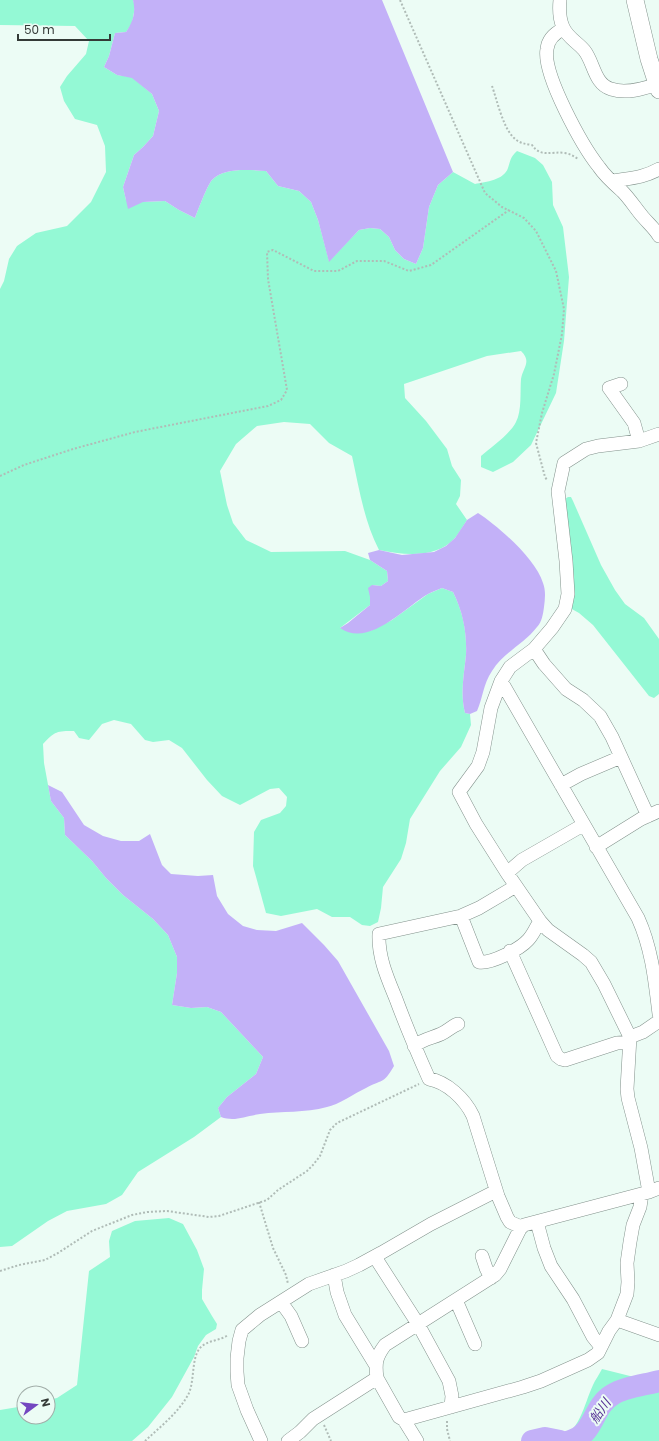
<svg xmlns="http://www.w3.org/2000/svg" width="659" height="1441" font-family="Poppins,'Noto Sans JP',sans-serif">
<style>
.green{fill:#94f9d5}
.water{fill:#c3b1f8}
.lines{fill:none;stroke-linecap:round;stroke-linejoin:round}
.river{stroke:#c3b1f8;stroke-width:22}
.minor-casing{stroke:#83928c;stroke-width:14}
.major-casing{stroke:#83928c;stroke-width:18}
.path{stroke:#b0bcb7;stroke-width:2;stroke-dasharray:2 2;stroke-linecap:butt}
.minor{stroke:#fff;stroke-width:13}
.major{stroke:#fff;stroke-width:17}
.labels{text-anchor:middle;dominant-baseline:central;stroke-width:4;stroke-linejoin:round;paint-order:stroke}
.water-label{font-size:13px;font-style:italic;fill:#573296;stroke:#ecfcf5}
</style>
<rect width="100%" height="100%" fill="#ecfcf5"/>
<path class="green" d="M0,0H133L135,6L132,24L126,32L115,33L109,56L104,67L117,75L132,77L152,94L159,111L153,136L143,147L134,155L123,187L126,200L143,202L165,201L179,210L195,218C198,210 207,186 212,180C224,167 250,170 266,171L278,186L299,191L311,202L318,220L329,261L359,230L370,228L380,229L389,237L395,250L404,259L416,264L423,248L429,207L438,185L453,172L475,184C486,182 504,180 508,168C511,159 510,158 517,151L535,158L543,165L552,182L553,205L563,227L569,277L564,341L556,393L531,445L513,462L493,472L481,467V456C492,447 510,434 516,422C522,411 520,391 521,379C523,367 532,362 521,351L487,356L404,384L405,398L426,421L447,449L452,466L461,480L460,496L456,504L467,520C463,526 459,533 455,538C436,559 404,555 379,550C364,521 359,488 352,456L329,443L310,424L284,422L257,426L236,444L220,471L227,505L233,523L246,540L271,552L345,551L370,560L387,571L388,581L381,586L372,585L370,605L340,628L370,631L392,620L428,594L442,588L453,592C463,612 467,632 466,655C464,675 460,693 465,713L470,714L471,725L461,747L440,771L410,819L406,843L401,859L383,887L381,908L378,922L370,926L362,925L350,917H332L317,909L281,916L266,913L253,866L254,832L261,820L280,813L286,806L287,797L279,788L270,789L240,805L222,796L207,780L182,748L169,740L153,742L145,740L131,724L114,720L102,724L89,740L79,738L74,731C57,731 55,731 43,744L44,763L51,801L64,818L65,835L92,861L106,878L123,895L153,919L168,935L177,957V973L172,1005L191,1008L207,1007L221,1012L263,1057L256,1074L227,1097L218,1108L221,1117L194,1137L138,1172L122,1195L106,1204L67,1211L48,1221L12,1246L0,1247V289L4,281L9,259L17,246L36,233L67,226L91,202L106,172L105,146L97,125L75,119L64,101L60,87L67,76L86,54L89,41L75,26L0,25Z
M568,497H571L573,501L601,565L615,590L625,604L644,618L659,639V694L654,698L649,696L593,625L579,613L570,608L565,499Z
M169,1218L183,1224L197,1250L204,1269L202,1290V1299L212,1316L217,1324L216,1329L206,1335L198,1346L194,1357L172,1397L148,1427L132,1441H0V1410L24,1406V1417H48V1400L57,1398L77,1385L89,1271L110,1257L109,1241L112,1231L135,1221Z
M602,1369L630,1376L647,1378L659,1374V1441H521C533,1437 542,1441 554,1440C579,1437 584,1404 593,1385C595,1380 599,1375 602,1369Z"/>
<path class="water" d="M133,0H382L453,172L438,185L429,207L423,248L416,264L404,259L395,250L389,237L380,229L370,228L359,230L329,262L318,220L311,202L299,191L278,186L266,171C250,170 224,167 212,180C207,186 198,210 195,218L179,210L165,201L143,202L128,209L123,187L134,155L143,147L153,136L159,111L152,94L132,78L117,75L104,67L109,56L115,33L126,32C133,22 136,12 133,0Z
M478,513C498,526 536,559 543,583C546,591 545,599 544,607C543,614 542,622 537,627C524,644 504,652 492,671C483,684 483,698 477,711L470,714L465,713C460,693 464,675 466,655C467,633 463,612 453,592L442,588C437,590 432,592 428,594C404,608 369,648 340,628L348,623L370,605V597L368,588L372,585L381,586L388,581L387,571L370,560L368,553L379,550L402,555L434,552L446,546L455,538L467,520Z
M48,785L62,792L84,825L103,836L121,841H139L150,834L162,865L171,874L198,876L213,875L217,896L228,914L243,926L257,930L276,931L302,923L324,945L338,961L389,1051L394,1066C383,1085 382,1079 366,1088C355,1093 338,1105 327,1107C305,1113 282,1111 260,1114C245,1116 235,1122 221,1117L218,1108L227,1097L256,1074L263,1057L221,1012L207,1007L191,1008L172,1005L177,973V957L168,935L153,919L123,895L106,878L92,861L65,835L64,818L51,801Z"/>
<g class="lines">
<path class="river" d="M532,1441L545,1438L560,1441
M570,1441C595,1434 592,1407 612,1395C624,1387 645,1385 659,1381"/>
<g class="minor-casing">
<path id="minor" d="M560,0C559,10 559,18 563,27C567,37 577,42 584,50C594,62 594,84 611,89C626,94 643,89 657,84
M563,29C555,33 548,39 547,49C542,74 583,147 599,167C605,176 614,184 622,191C630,199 636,209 643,217C649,224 655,229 659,236
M612,181C630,178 643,178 659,169
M621,384L609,388L634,423L639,441
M534,649L544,664L566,689L583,700L600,716L612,737L648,816
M501,681L638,918C652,949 655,981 659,1014
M561,785L581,774L621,757
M596,847L641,819L659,811
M507,873L522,860L583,825
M516,886L479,908L461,916L379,934C378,957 387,977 396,999C406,1026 417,1052 429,1079C447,1082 465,1099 473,1116L498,1196L507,1217L510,1222L521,1227
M461,916L479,962C491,964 520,949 528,940C533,935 536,927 540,921
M510,951L557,1056L561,1059L565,1060L617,1043L629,1042
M630,1037L643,1032L659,1021
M414,1046C423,1039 432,1038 441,1034C448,1031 452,1026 458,1024
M649,1192L641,1148L628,1098L627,1089L630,1037L604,984L591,962L583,955L548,930L540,921L507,873L476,824L459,792L478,766L483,752L491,708L501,681L510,667L534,649L552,628L565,609L568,594L566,561L558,491L564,463L586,449L598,446L639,441L659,434
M537,1222L544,1248L551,1266L573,1299L593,1337L601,1347
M482,1256L486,1268L491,1278
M375,1257L418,1324L449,1381L452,1396L451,1407
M334,1275L337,1292L345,1315L375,1364
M456,1300L475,1344
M281,1302L291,1316L302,1341
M617,1320L659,1335
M377,1378L399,1417L404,1420L417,1441
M404,1420L523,1387L541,1381L588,1360L598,1353L609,1331L617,1320L627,1294L628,1282L627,1263L630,1242L633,1225L640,1207L642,1194
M261,1441L247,1410L238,1385L237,1372V1358L239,1341L242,1330L260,1315L309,1284L346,1271L359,1265L381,1253L431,1224L496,1191
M288,1441L300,1432L313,1419L377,1378C375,1363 376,1357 385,1345L495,1275L500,1269L520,1229L524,1225L649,1192L659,1188"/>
</g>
<g class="major-casing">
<path id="major" d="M635,0L649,59L659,90"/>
</g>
<path class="path" d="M400,0L485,193L502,207L524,218L536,231L556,271L564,309L562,334L554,374L542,413L536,443L545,477L547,480
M492,86C497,100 503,128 514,138C519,143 525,144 532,145C541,158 551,151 565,153C570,154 574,156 578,159
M0,476L24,465L73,449L135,432L268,406L281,400L287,390L268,279L267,252L273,250L314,271H338L357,261H384L409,271L431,265L509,210
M259,1202L273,1248L286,1275L288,1284
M0,1271L19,1265L45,1260L58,1253L92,1231L132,1215L147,1212L167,1211L209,1217L219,1216L267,1200L278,1190L307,1171L313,1165L320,1156L330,1130L337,1123L419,1084
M447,1421V1429L450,1441
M324,1425L331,1441
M145,1441C160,1427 178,1413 188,1395C195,1382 191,1358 200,1348C207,1340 220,1341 228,1335"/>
<use href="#minor" class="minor"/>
<use href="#major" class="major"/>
</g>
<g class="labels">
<g class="water-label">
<text transform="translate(600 1411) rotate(-55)">船川</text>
</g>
</g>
<g transform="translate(36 1405) rotate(75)"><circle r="19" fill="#ecfcf5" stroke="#a2aea9"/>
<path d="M0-3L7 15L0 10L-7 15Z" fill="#7347c0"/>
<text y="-6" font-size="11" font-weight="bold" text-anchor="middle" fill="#343a37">N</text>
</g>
<path d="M18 34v6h92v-6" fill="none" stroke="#343a37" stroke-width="2"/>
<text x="24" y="34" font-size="12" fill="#343a37" stroke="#ecfcf5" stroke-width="3" paint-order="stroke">50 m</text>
</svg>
